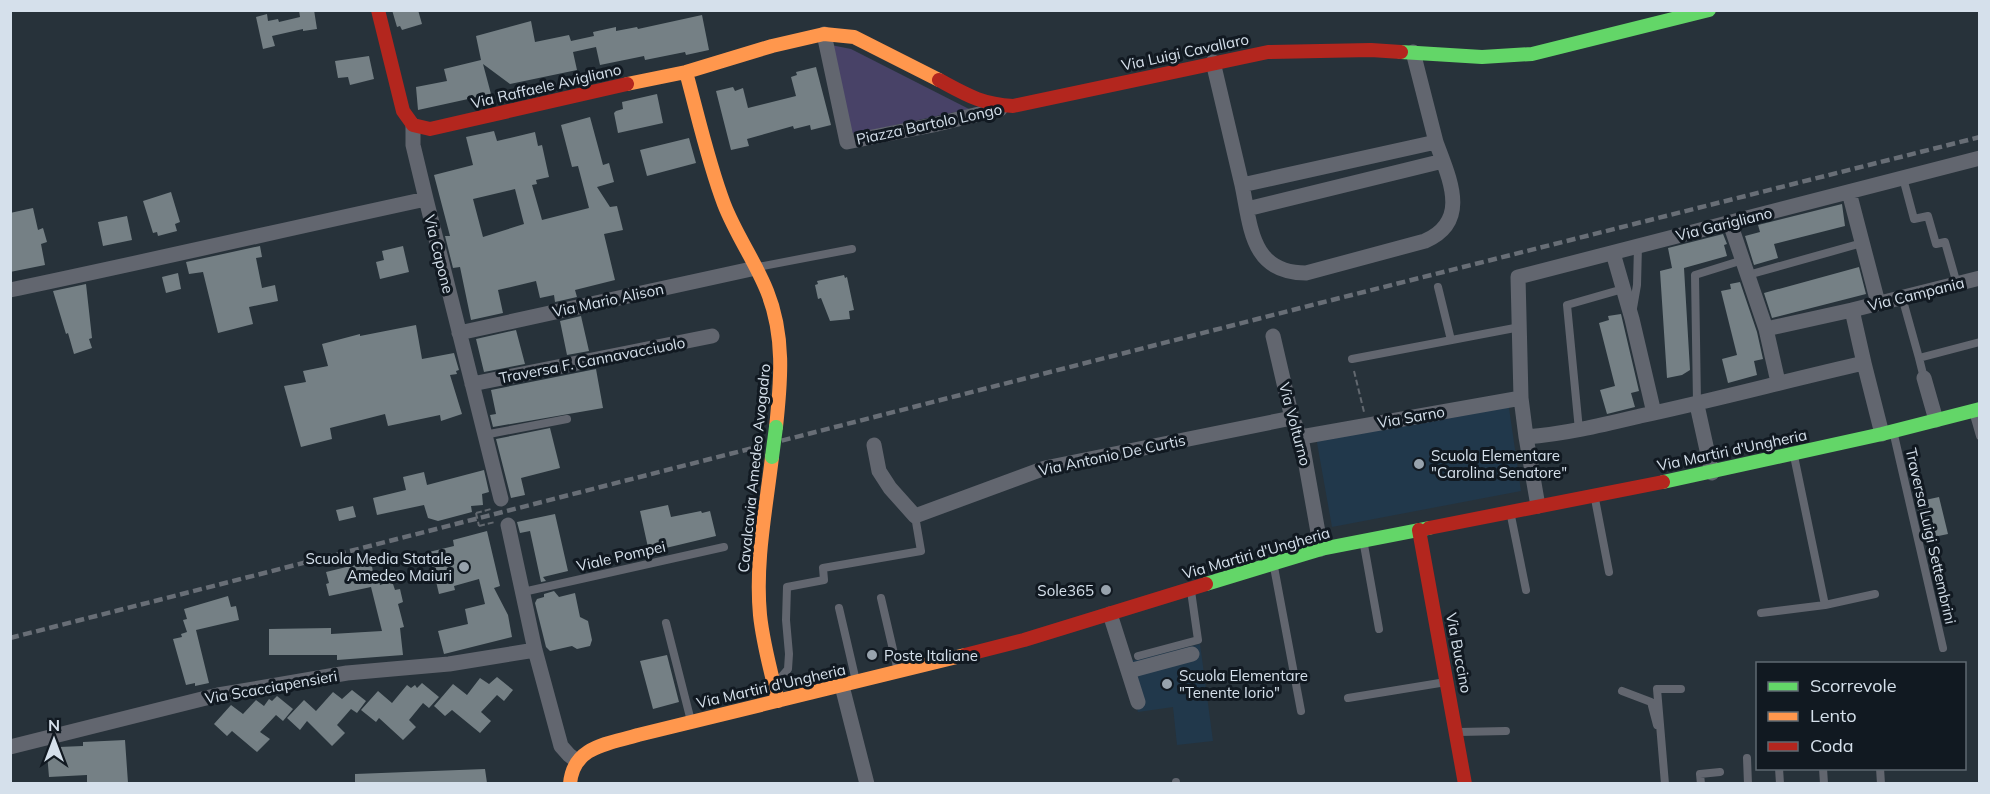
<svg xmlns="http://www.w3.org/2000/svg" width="1990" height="794" font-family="Mulish,sans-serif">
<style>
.built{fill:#21384b}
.green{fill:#484267}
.building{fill:#758085;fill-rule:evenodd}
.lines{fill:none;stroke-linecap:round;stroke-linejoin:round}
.path{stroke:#62686f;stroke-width:2;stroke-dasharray:6 3;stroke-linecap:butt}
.lane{stroke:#62666f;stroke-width:8}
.street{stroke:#62666f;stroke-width:15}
.fast{stroke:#63d668;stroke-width:14}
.slow{stroke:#ff974d;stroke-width:14}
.jam{stroke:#b3261e;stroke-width:14}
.rail{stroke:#686e76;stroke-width:4.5;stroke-dasharray:9 4.5;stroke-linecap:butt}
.path-bridge{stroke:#62686f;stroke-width:2;stroke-dasharray:6 3;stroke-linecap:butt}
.fast-bridge{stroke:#63d668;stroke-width:14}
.poi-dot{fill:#98a3ad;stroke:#111921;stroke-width:2}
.labels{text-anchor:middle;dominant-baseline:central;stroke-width:6;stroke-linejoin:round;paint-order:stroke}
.street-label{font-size:15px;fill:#d5e0eb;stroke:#111921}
.poi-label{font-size:15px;fill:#d5e0eb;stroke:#111921;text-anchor:start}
</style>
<rect width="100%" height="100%" fill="#27323a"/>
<path class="built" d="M1508,401L1521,491L1332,527L1316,437Z
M1111,631L1130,661L1200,644L1213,741L1177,745L1173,707L1138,712Z"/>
<path class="green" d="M831,45L851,49L969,109L850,135Z"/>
<path class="building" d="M299,10H314L317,29L303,31V29L272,36L275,46L263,49L256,17L267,14L268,21L278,19L279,22L300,17Z
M392,10H418L422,24L402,30L400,26L397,27Z
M702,15L709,50L686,55L685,52L645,60L644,56L600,65L596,47L573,52L577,70L510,84L483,64L491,94L418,110L416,87L447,81L444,69L481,60L476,36L531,21L535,42L569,35L571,41L594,36L593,32L616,27V31L637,27L638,29Z
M369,56L374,79L350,85L348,77L338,78L335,61Z
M816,67L831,125L811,130L810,125L794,129L793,126L747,139L749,146L731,150L716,91L733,87L735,91L743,88L748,108L796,96L791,77L797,75L796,72Z
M657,94L663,123L618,133L614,113L616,111L623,109L622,102Z
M590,117L603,165L609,163L614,182L597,187L610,207L617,206L623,230L604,234L615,280L575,290L577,297L555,302L554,295L540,298L536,281L498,290L503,313L471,320L460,267L453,268L445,236H450L434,175L473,165L466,137L494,131L497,141L535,132L538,146L542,145L549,177L536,180L537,184L532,185L542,220L589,208L578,166L572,167L561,125ZM515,189L524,224L483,237L473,199Z
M689,138L696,163L647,176L640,150Z
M171,192L180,222L175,224L177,231L158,236L157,232L153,233L143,201Z
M1842,204L1845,226L1774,244L1778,258L1754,265L1745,236L1760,232L1758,225Z
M33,208L38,230L43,228L47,242L41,244L45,265L10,272V213Z
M127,216L132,240L103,246L98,222Z
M1723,234L1727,244L1724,245L1727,256L1684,268L1690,370L1682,375L1667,378L1660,271L1672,268L1668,248Z
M260,246L262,257L256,258L262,288L275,285L278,301L249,307L253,324L218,333L203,272L189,274L186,262Z
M403,246L409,272L380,279L376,262L384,260L382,251Z
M1859,267L1866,294L1772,318L1764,293Z
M178,273L181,289L166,293L162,277Z
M844,275L845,278L847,277L854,310L849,311L850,319L830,321L821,298L818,299L815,285L818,284L817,281Z
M1740,282L1757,332L1763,359L1754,361L1757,375L1728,383L1722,359L1737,355L1721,291L1731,289L1730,284Z
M86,284L92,338L89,339L92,348L74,354L68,333L66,334L53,291Z
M1621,314L1639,391L1631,393L1635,407L1607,414L1600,390L1615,386L1599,323L1609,320L1608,316Z
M581,316L589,351L567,355L560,321Z
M416,325L422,359L454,353L459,370L456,371L457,374L450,375L462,414L441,421L440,415L388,426L385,414L330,428L332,439L301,447L284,386L306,382L303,371L328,366L322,344L360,334V336Z
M516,330L525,364L484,372L476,339Z
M596,369L603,408L493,427L490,415L496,414L491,390Z
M550,428L560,468L521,478L525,495L511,498L496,439Z
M484,470L489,492L482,494L483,505L471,506L472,512L438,521L428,518L424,505L377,515L373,498L406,490L403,477L424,472L427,485Z
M1939,497L1948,534L1924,539L1916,502Z
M668,505L671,517L701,511L702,513L710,511L716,536L649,552L640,511Z
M353,506L356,517L339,521L336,510Z
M555,514L568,571L543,577L546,581L541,582L530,531L520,533L517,522Z
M487,531L500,586L494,588L508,615L512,637L444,654L438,631L468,624L465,609L485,604L479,579L454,586L455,590L439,594L429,552L454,546L453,540Z
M371,561L373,572L376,571L380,585L392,581L395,590L400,589L403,602L398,604L404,627L400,628L403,655L337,660V655H269V629L331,628V634L382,631L371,587L329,596L326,584L329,583L326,572Z
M554,591L559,597L575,593L580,617L588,621L592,640L590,646L577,649L572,646L550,651L546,647L535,603L537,599L544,597V594Z
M228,596L231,607L236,606L239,620L196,630L209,683L195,686V683L186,685L173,639L182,637L181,634L187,632L183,620L187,619L184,609Z
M667,655L679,702L653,709L640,661Z
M497,677L513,690L504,701L497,695L481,712L491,721L480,733L452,710L445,716L434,706L453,684L467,695L480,678L489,684Z
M422,683L439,697L429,708L423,703L409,720L416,727L403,740L379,718L376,722L361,710L378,691L392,703L407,685L411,688L415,685L417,688Z
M352,690L366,701L357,713L351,709L337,725L345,733L332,746L307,721L300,730L287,718L304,700L316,711L333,692L342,699Z
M277,696L293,709L283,721L276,715L260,732L270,739L257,752L232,731L227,736L214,724L231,705L243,714L256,700L264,706L269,699L272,701Z
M125,740L128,783H87V775L49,777L47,753L60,752L59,747L83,746V742Z
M485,769L487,783H355V774Z"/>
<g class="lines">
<path class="path" d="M1354,371L1364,412
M476,513L491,509
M479,526L495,522"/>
<path class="lane" d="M1903,178L1914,219L1928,216L1936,244L1945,242L1957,284
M758,267L852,249
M1748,275L1862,243
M1438,287L1451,340
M1902,297L1919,358L1980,342
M1633,308L1637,285L1638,246
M1919,358L1924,378
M1352,359L1520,327
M1697,403L1695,275L1743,260
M1974,415L1980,436
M1579,430L1567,305L1623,289
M484,435L567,419
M1894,435L1943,648
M1794,456L1825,605
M1595,499L1609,572
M1511,516L1526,590
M1364,545L1379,629
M1274,567L1301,711
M523,592L724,547
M881,598L898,671
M839,608L856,681
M1761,613L1825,605L1875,594
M666,623L691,721
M1138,656L1198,640L1191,591
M777,682L788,669L789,654L786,620L787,587L824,580L823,568L921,551L915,516
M1622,691L1651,702L1657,725
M1348,698L1446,682
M1459,732L1506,731
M1747,758L1748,784
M1779,768L1780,784
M1823,768L1824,784
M1880,768L1881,784
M1176,782V784
M1665,784L1657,689H1681
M1701,784L1700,774L1720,772"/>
<path class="street" d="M824,34L847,142L933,125L1000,109
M1213,62L1242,185L1436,142L1413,52
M413,125V145L426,199L501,499
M1242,185C1251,228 1251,273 1306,273L1425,241C1471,221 1449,178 1436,142
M1849,192L1878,303
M1247,209L1443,161
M1730,223L1766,329
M1613,253L1632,319L1654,413
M10,290C149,261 287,229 426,199
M1852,310L1980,278
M459,333L756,268
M1273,336L1292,418L1301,437L1321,549
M1864,363L1882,434
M1924,378L1936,420
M1778,382L1766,329L1852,310L1864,363C1789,380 1715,400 1640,416C1602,425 1565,434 1526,437L1521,398L1518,277L1980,158
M472,384L712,336
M1697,405L1712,473
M1301,437L1521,398
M1526,437L1538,506
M874,445L879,471L890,488L915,516L1045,468L1292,418
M508,525L535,650L561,746L569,755L577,761
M1110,614L1138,702
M1129,671L1192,654
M842,686L867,784
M10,747L218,695L347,673L449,664L535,650"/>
<path class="fast" d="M1401,52L1482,57L1532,54L1709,10
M1663,482L1882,434L1980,409
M1206,584L1321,549L1429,528"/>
<path class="slow" d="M686,72C698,116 708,162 724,204C736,235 755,261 767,291C785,335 781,381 776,427
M627,84L686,72L772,46L824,34L854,37L939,80
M772,457C766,509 755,562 760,615C763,644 771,672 778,701
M570,784C573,746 608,744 638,735L965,655"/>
<path class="jam" d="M378,10L403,111L413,125L430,129L627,84
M939,80C967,95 981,104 1013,106L1268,52L1371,50L1401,52
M1429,528L1663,482
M1419,530L1465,784
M965,655L1024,640L1206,584"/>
<path class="rail" d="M10,638L1320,303L1980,137"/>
<path class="path-bridge" d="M476,513L479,526"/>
<path class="fast-bridge" d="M772,457L776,427"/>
</g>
<g class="poi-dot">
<circle cx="1419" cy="464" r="6"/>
<circle cx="464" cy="567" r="6"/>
<circle cx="1106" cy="590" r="6"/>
<circle cx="872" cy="655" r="6"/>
<circle cx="1167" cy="684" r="6"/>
</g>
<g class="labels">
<g class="street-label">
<text transform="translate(1185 52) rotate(-12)">Via Luigi Cavallaro</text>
<text transform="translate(546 86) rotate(-13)">Via Raffaele Avigliano</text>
<text transform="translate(929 124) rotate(-12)">Piazza Bartolo Longo</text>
<text transform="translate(1724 224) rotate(-14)">Via Garigliano</text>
<text transform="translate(439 254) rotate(76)">Via Capone</text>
<text transform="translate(1916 294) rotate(-14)">Via Campania</text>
<text transform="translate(608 300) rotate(-12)">Via Mario Alison</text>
<text transform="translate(592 360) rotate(-11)">Traversa F. Cannavacciuolo</text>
<text transform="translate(1411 417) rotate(-10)">Via Sarno</text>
<text transform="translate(1295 424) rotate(75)">Via Volturno</text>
<text transform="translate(1732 450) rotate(-12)">Via Martiri d'Ungheria</text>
<text transform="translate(1112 455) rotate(-12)">Via Antonio De Curtis</text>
<text transform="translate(754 468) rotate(-84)">Cavalcavia Amedeo Avogadro</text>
<text transform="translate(1931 536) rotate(77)">Traversa Luigi Settembrini</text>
<text transform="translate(1256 553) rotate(-16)">Via Martiri d'Ungheria</text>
<text transform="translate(621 556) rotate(-13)">Viale Pompei</text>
<text transform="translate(1459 653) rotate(79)">Via Buccino</text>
<text transform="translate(771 686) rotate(-13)">Via Martiri d'Ungheria</text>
<text transform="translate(271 687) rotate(-10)">Via Scacciapensieri</text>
</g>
<g class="poi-label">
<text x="1431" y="455">Scuola Elementare<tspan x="1431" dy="17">"Carolina Senatore"</tspan></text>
<text x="452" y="558" text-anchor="end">Scuola Media Statale<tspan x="452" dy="17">Amedeo Maiuri</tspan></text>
<text x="1094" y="590" text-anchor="end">Sole365</text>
<text x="884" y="655">Poste Italiane</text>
<text x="1179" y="675">Scuola Elementare<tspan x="1179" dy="17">"Tenente Iorio"</tspan></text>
</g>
</g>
<rect width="1990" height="794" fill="none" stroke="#d5e0eb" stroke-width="24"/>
<rect x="1756" y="662" width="210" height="108" fill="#111921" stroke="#5f6972" stroke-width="1.5"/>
<rect x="1768" y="682" width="30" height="9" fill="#63d668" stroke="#5f6972" stroke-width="1.5"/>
<text x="1810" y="692" font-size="18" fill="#d5e0eb">Scorrevole</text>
<rect x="1768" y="712" width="30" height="9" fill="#ff974d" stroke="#5f6972" stroke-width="1.5"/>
<text x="1810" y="722" font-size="18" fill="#d5e0eb">Lento</text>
<rect x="1768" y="742" width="30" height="9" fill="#b3261e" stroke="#5f6972" stroke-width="1.5"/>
<text x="1810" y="752" font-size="18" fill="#d5e0eb">Coda</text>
<g transform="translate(54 740)" stroke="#111921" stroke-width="4.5" paint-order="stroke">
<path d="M0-4.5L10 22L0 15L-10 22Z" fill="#d5e0eb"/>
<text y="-9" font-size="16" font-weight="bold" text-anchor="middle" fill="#d5e0eb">N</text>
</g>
</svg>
